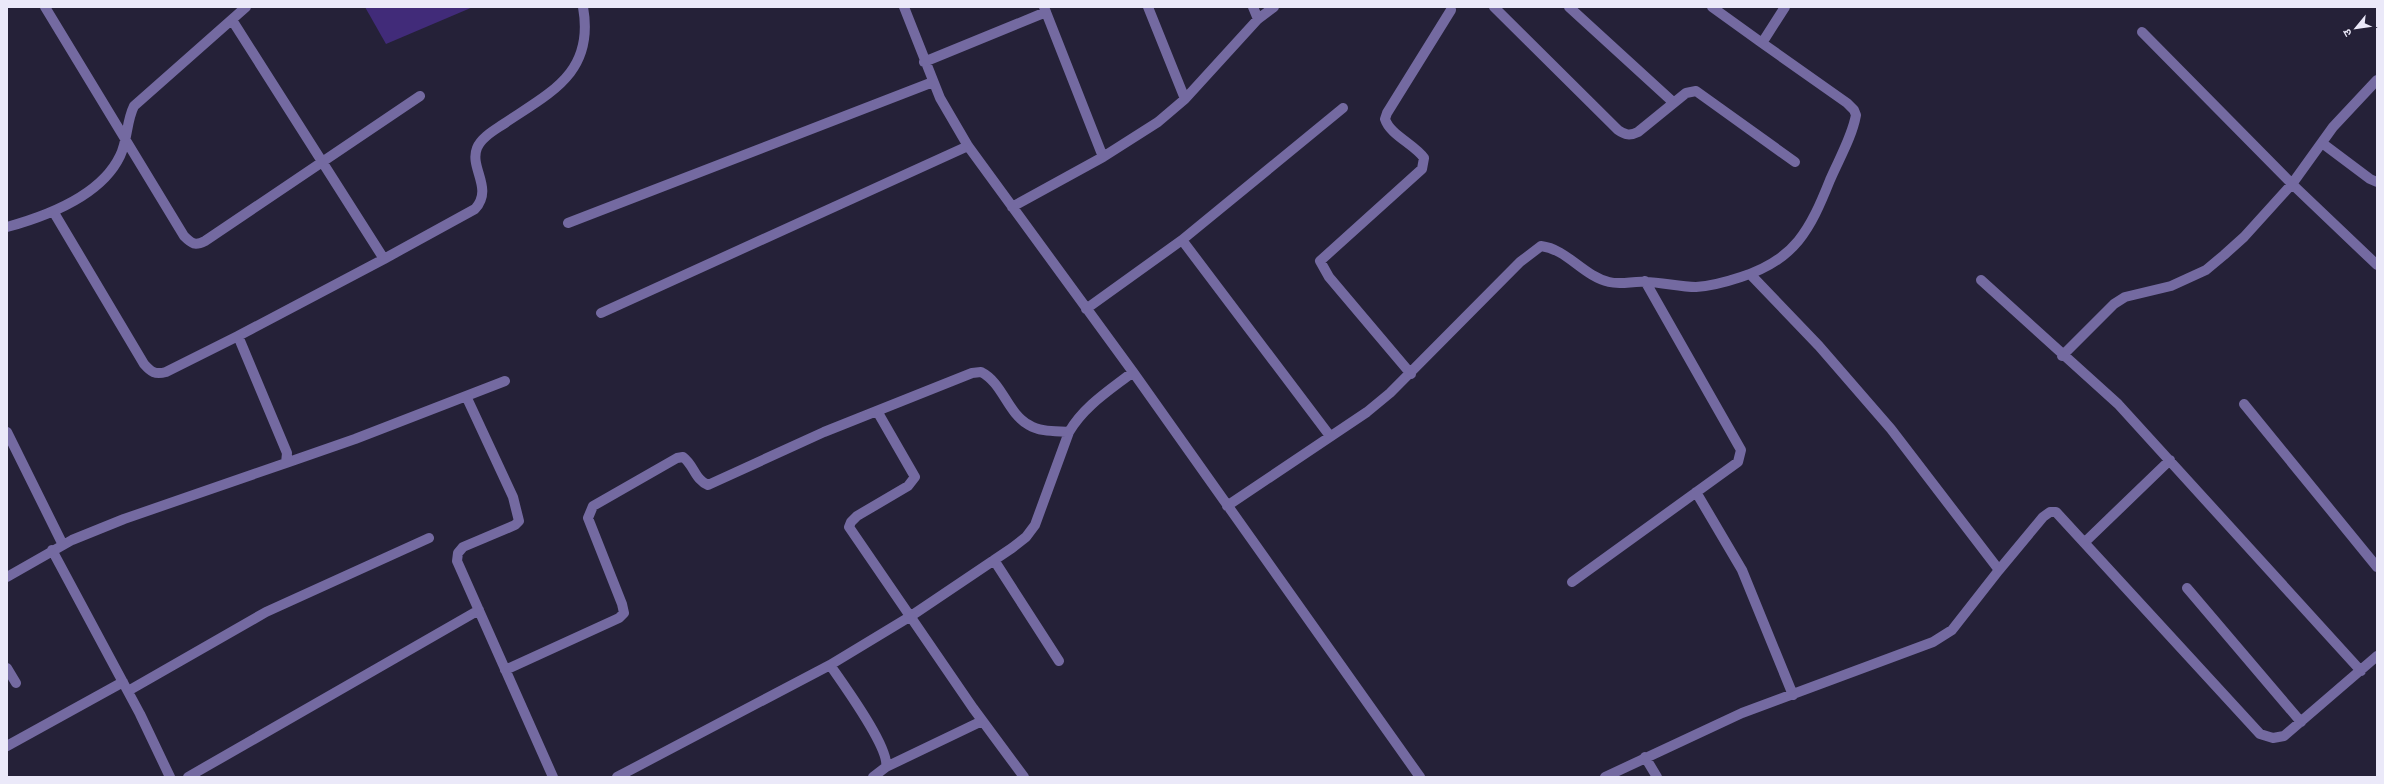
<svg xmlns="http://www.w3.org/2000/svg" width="2384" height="784" font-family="'Fira Sans','Noto Sans Devanagari',sans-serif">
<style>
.building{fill:#412b79}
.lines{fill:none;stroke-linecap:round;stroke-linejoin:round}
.minor{stroke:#746aa1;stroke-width:10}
</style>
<rect width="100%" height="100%" fill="#252138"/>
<path class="building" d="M365,7H473L386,44Z"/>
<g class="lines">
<path class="minor" d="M45,7L184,236C192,244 195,246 205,241L420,96
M904,7L940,98L968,146L1133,372L1420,777
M1044,7L1103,157
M1148,7L1185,99
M1253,7L1258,19
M1494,7L1618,130C1625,135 1630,136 1638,132L1686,93L1696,91L1795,162
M1569,7L1674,103
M1712,7L1762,43
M2142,32L2292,184L2377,265
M924,62L1046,12
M2322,143L2370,179L2377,182
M1012,207L1103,157L1158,122L1185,99L1258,19L1274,7
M53,211L144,364C151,372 155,375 166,372L238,336
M568,223L933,82
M7,227C47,216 101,196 120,156C128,140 126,122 134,106L246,7
M1182,240L1330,436
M384,259L475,209C494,188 469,168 477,148C481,138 493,131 502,125C549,93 595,74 583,7
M1750,274L1819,346L1891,429L1999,570L2043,517L2050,512H2056L2260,734L2273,738L2284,736L2377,656
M1981,280L2118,404L2361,671
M1086,309L1182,240L1343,108
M601,313L968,146
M2062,356L2114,304L2125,297L2171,286L2206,270L2224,255L2244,237L2292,184L2333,127L2377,80
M1411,374L1329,277L1320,261L1422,169L1424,158C1414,144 1390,135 1385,119L1387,113L1451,10
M466,396L513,497L519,521L515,525L463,547L458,553L457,561L553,777
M2244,404L2377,567
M877,411L915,477L908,486L857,516L851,522L849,527L973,708L1024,777
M7,432L63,545
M286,463L355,439L505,381
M1696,492L1742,570L1793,695
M1227,506L1367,412L1390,393L1520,262L1541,246C1567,249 1583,276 1609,282C1621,285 1633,281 1645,282C1662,282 1679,287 1696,287C1712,286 1726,282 1741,277C1795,260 1810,230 1830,180C1839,159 1852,137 1856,115L1854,110L1847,103L1762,43L1785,7
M2085,542L2170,460
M52,550L140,714L170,777
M994,560L1059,661
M7,577L72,540L124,519L286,463L287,453L238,336L384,259L232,20
M1572,582L1738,462L1741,450L1645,281
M2187,588L2301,722
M830,665C843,684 890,748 886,767L873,777
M7,668L16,683
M505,670L619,618L624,613L622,604L588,518L593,506L677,458L683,457C694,465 695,480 708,485L824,432L972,373L981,372C1003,383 1007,413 1029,425C1040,432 1056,431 1069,432
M128,691L266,612L429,538
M7,746L123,682
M1645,757L1657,777
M886,767L982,721
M188,777L479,610
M617,777L830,665L911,616L1012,548L1026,537L1035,525L1069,432C1084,406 1110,390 1133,372
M1605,777L1742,713L1933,642L1952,630L1999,570"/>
</g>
<rect width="2384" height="784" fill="none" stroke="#ebe9f9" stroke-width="16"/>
<g transform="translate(2356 28) rotate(241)" stroke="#252138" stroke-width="3" paint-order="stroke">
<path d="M0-3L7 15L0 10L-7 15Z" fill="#ebe9f9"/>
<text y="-6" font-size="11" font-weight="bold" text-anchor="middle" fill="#ebe9f9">उ</text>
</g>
</svg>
